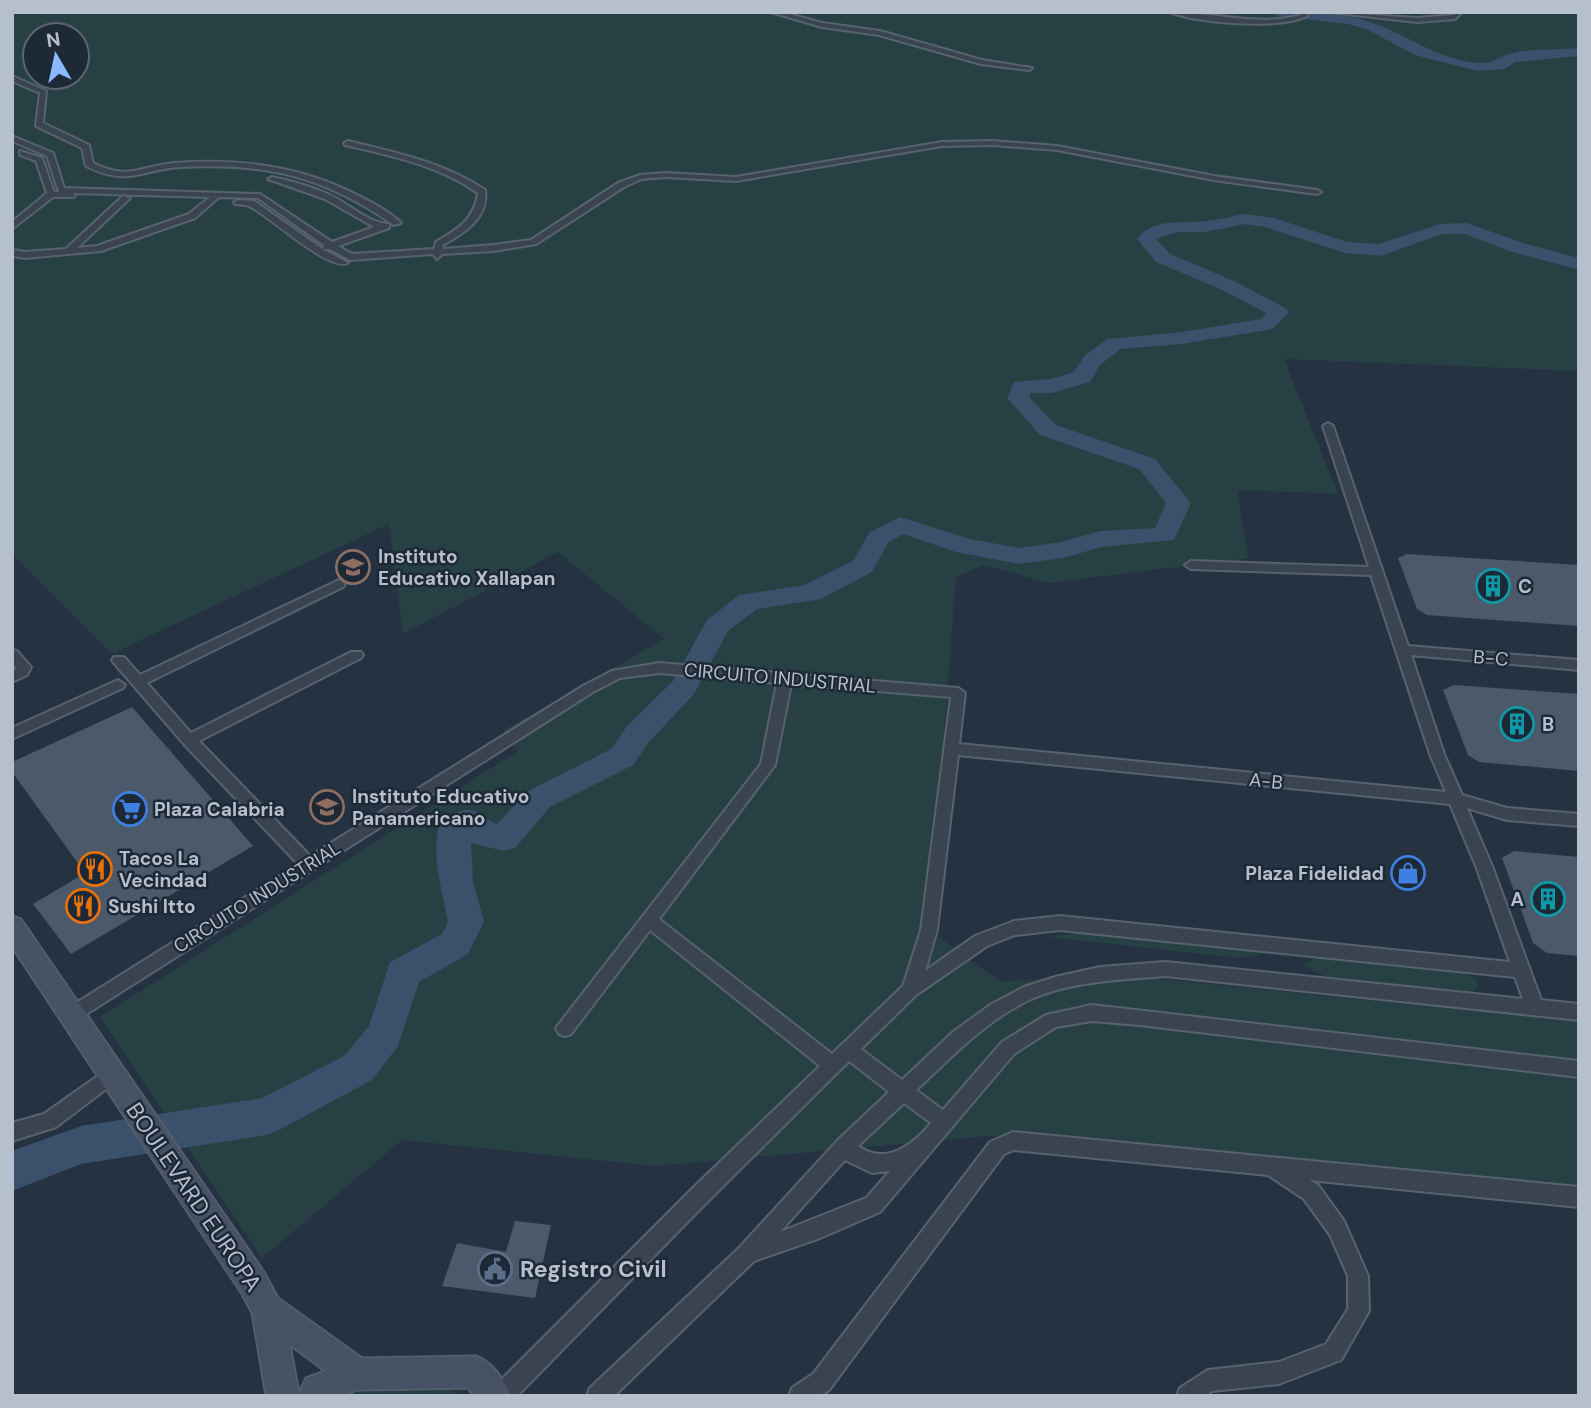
<svg xmlns="http://www.w3.org/2000/svg" width="1591" height="1408" font-family="'DM Sans',sans-serif">
<style>
.green{fill:#274043;fill-rule:evenodd}
.lines{fill:none;stroke-linecap:round;stroke-linejoin:round}
.river{fill:#3a506b;fill-rule:evenodd}
.building{fill:#4b596b}
.street-casing{stroke:#57626f;stroke-width:4}
.secondary-casing{stroke:#57626f;stroke-width:3}
.street{fill:#3a4451;fill-rule:evenodd}
.secondary{fill:#475365;fill-rule:evenodd}
.labels{text-anchor:middle;dominant-baseline:central;stroke-width:5;stroke-linejoin:round;paint-order:stroke}
.poi-label{font-size:19px;font-weight:bold;fill:#b6bfcc;stroke:#1e2937;text-anchor:start}
.street-label{font-size:19px;fill:#b6bfcc;stroke:#1e2937}
.near-street-label{font-size:23px;fill:#b6bfcc;stroke:#1e2937}
.near-poi-label{font-size:23px;font-weight:bold;fill:#b6bfcc;stroke:#1e2937;text-anchor:start}
</style>
<rect width="100%" height="100%" fill="#253242"/>
<path class="green" d="M12,12H1579V371L1284,359L1338,494L1237,490L1248,558L1048,583L984,565L956,577L929,930L1000,981L1141,977L1579,1022V1193L989,1136L655,1166L402,1140L262,1258L100,1017L518,751L504,730L664,639L558,552L403,634L389,524L111,654L12,554ZM35,35H77V77H35Z
M1076,933L1278,951L1239,958L1048,937Z
M1319,956L1465,973L1476,979L1478,987L1472,993L1324,976L1303,965Z
M399,1377L441,1381L461,1396H348Z"/>
<g class="lines">
<path class="river" d="M1272,12C1306,12 1341,11 1373,23C1409,35 1437,60 1479,63C1492,64 1497,58 1509,54C1530,48 1557,50 1579,48V56L1515,62L1505,69L1477,71L1415,55L1366,29L1348,24L1278,16Z
M1245,214L1274,218L1347,242L1379,244L1440,224L1467,223L1523,243L1579,258V270L1509,251L1465,234H1442L1381,256L1345,253L1265,227L1245,224L1205,232H1177L1156,239L1170,254L1234,281L1286,308L1289,312L1274,328L1267,330L1182,344L1121,349L1101,364L1090,382L1052,393H1031L1029,397L1056,425L1155,459L1191,503L1174,540L1102,547L1063,558L1019,564L956,552L903,534L888,543L872,572L821,599L757,609L728,631L694,694L649,742L633,765L550,807L516,847L504,851L471,843L473,881L484,922L468,954L419,982L398,1046L372,1080L281,1129L267,1135L81,1164L12,1191V1151L81,1126L262,1098L344,1056L369,1026L390,962L442,934L448,922C443,897 432,855 438,830C440,819 458,810 468,810C480,809 487,821 497,824L528,791L611,749L627,726L673,681L707,620L739,595L805,585L853,561L869,533L900,517L970,539L1019,548L1061,542L1100,531L1155,528L1166,503L1139,469L1040,435L1007,398L1014,382L1051,379L1074,372L1085,355L1108,339L1182,332L1261,319L1266,313L1220,289L1156,262L1137,239C1153,217 1182,224 1206,221C1219,220 1232,216 1245,214Z"/>
</g>
<path class="building" d="M1407,554L1579,565V626L1427,615L1417,609L1398,558Z
M1454,685L1579,694V771L1479,762L1468,755L1443,690Z
M132,707L253,846L71,954L33,904L85,873L12,772V762Z
M1514,851L1579,857V956L1547,953L1533,943L1502,858Z
M515,1221L551,1225L535,1298L442,1286L457,1243L506,1252Z"/>
<g class="lines">
<g class="street-casing">
<path id="street" d="M771,12H782L822,23L880,31L982,60L1032,68L1029,70L981,64L879,35L822,27Z
M1169,12C1213,12 1257,27 1301,15L1300,12H1306L1307,16C1279,30 1198,23 1169,12Z
M1328,12L1417,18L1453,15L1456,12H1462L1455,19L1417,22Z
M12,76L46,91L43,123L89,145L93,163C129,181 140,166 175,163C240,158 303,166 361,197C375,204 390,212 401,223L394,225C322,175 267,163 180,167C139,170 128,187 86,166L82,148L36,126L40,93L12,81Z
M12,136L53,153L64,188L260,194L332,242L374,227L325,199L268,179L272,177C292,181 312,187 330,195C349,204 370,224 389,224V228L338,246L352,254L434,249L436,242C458,229 474,220 478,193C438,165 392,156 345,145L344,143L348,141C396,153 443,162 485,190C489,218 464,233 443,245V249L494,245L531,240L618,183L640,175L666,173L736,177L942,142L993,141L1057,146L1214,176L1317,190L1321,192L1317,194L1214,180L1057,150L993,145L942,146L736,181L666,177L641,179L624,187L536,244L494,251L442,254L437,259L433,254L350,260L330,249H323L324,245L258,198L219,197L195,218L101,251L25,258L12,256V250L25,252L66,249L123,196L130,198L77,248L97,246L189,214L210,197L72,193L75,195L74,197H53L12,229V222L47,193L36,161L20,155V151L42,158L54,192H59L47,156L12,141Z
M238,200L254,201L322,249L348,263C331,273 269,216 251,207C246,204 240,205 235,204L234,202Z
M1328,423L1333,426L1408,646L1579,660V670L1411,655L1444,754L1462,795L1507,808L1579,814V826L1507,820L1467,808L1492,866L1541,1000L1579,1004V1020L1165,976C1120,980 1070,981 1029,1000C985,1021 951,1058 916,1090L943,1110L1002,1042L1046,1015L1092,1005L1579,1061V1077L1139,1025L1092,1021L1056,1027L1014,1054L880,1212L820,1238L754,1261L614,1396H587L590,1388L739,1248L837,1141L889,1092L849,1061L707,1202L517,1396H490L493,1388L693,1188L820,1066L650,930L571,1034L565,1036L559,1034L556,1028L761,764L777,683L659,673L620,678L593,692L77,1020L71,1023L65,1020L62,1015L65,1010L298,864L184,744L114,663L112,660L114,657H124L140,675L339,580L345,584L343,587L147,683L191,733L351,652H361L363,655L361,658L199,741L310,856L583,686L612,671L659,663L958,688L965,693L959,744L1446,792L1430,754L1371,575L1191,569L1185,565L1191,561L1369,567L1323,426ZM791,684L951,697L921,930L903,986L832,1054L659,919L775,765ZM958,755L1450,804L1476,866L1510,962L1060,916L1014,921L975,936L925,971L937,930ZM1060,930L1515,977L1523,999L1165,962L1100,967L1055,977L1024,987L990,1005L953,1032L902,1080L861,1049L916,995L987,946L1015,935ZM904,1103L931,1123C913,1145 886,1166 858,1146ZM845,1160L872,1173L890,1171L866,1198L780,1232Z
M12,650L17,651L31,667L27,675L12,682V671L17,668L12,663Z
M118,680L125,685L123,688L12,739V728Z
M112,1066L118,1068L121,1074L118,1080L56,1127L12,1141V1123L44,1114Z
M1013,1132L1579,1187V1207L1309,1180L1318,1185L1344,1221L1368,1276L1369,1311L1341,1360L1279,1384L1212,1391L1206,1396H1177L1180,1388L1208,1370L1279,1362L1326,1344L1348,1309V1276L1330,1235L1304,1199L1268,1175L1014,1150L1004,1154L829,1390L820,1396H789L792,1388L813,1374L990,1142Z"/>
</g>
<g class="secondary-casing">
<path id="secondary" d="M12,916L21,919L264,1272L278,1298L362,1358L476,1356C493,1363 504,1379 511,1396H474L468,1388L357,1390L344,1396H266L252,1313L242,1294L12,947ZM290,1345L325,1371L306,1378L299,1393Z"/>
</g>
<use href="#street" class="street"/>
<use href="#secondary" class="secondary"/>
</g>
<defs>
<g id="school-ring" transform="scale(1.75)"><circle r="9.5" fill="#1e2937" stroke="#8d6e63" stroke-width="1.5"/><path d="M0-5L7-2L0 1L-7-2ZM-4 1L0 2.5L4 1V4Q0 6-4 4Z" fill="#8d6e63"/></g>
<g id="building-ring" transform="scale(1.75)"><circle r="9.5" fill="#1e2937" stroke="#0f9aa8" stroke-width="1.5"/><path d="M-4-6H4V6H1V3H-1V6H-4ZM-2.5-4.3h1.7v1.8h-1.7ZM.8-4.3h1.7v1.8H.8ZM-2.5-1h1.7V.8h-1.7ZM.8-1h1.7V.8H.8Z" fill="#0f9aa8"/></g>
<g id="supermarket-ring" transform="scale(1.75)"><circle r="9.5" fill="#1e2937" stroke="#3f7fe0" stroke-width="1.5"/><path d="M-6-5.5h2.5l.6 2H6L4.5 2H-2.5L-4.4-4H-6ZM-1.5 3.2a1.3 1.3 0 1 0 .1 0ZM3 3.2a1.3 1.3 0 1 0 .1 0Z" fill="#3f7fe0"/></g>
<g id="restaurant-ring" transform="scale(1.75)"><circle r="9.5" fill="#1e2937" stroke="#e8710a" stroke-width="1.5"/><path d="M-5-6h1v4h1v-4h1v4h1v-4h1v5L-1.5 .5V6h-2V.5L-5-1ZM5-6V6H3V1.5H1.5Q1.5-4 5-6Z" fill="#e8710a"/></g>
<g id="shop-ring" transform="scale(1.75)"><circle r="9.5" fill="#1e2937" stroke="#3f7fe0" stroke-width="1.5"/><path d="M-5-2.5h2.3a2.7 3.5 0 0 1 5.4 0H5L5.5 6h-11ZM-1.5-2.5h3a1.5 2.3 0 0 0-3 0Z" fill="#3f7fe0"/></g>
<g id="civic-ring" transform="scale(1.75)"><circle r="9.5" fill="#1e2937" stroke="#5c6f8a" stroke-width="1.5"/><path d="M-.6-6.5H3V-4.5H.6V-3L4-1V1h2V6H-6V1h2V-1L-.6-3ZM-1.2 2.5V6h2.4V2.5Z" fill="#5c6f8a"/></g>
</defs>
<g fill-rule="evenodd">
<use href="#school-ring" x="353" y="567"/>
<use href="#building-ring" x="1493" y="586"/>
<use href="#building-ring" x="1517" y="724"/>
<use href="#school-ring" x="327" y="807"/>
<use href="#supermarket-ring" x="130" y="809"/>
<use href="#restaurant-ring" x="95" y="869"/>
<use href="#shop-ring" x="1408" y="873"/>
<use href="#building-ring" x="1548" y="899"/>
<use href="#restaurant-ring" x="83" y="906"/>
<use href="#civic-ring" x="495" y="1269"/>
</g>
<g class="labels">
<g class="poi-label">
<text x="378" y="556">Instituto<tspan x="378" dy="22">Educativo Xallapan</tspan></text>
<text x="1518" y="586">C</text>
<text x="1542" y="724">B</text>
<text x="352" y="796">Instituto Educativo<tspan x="352" dy="22">Panamericano</tspan></text>
<text x="154" y="809">Plaza Calabria</text>
<text x="119" y="858">Tacos La<tspan x="119" dy="22">Vecindad</tspan></text>
<text x="1384" y="873" text-anchor="end">Plaza Fidelidad</text>
<text x="1524" y="899" text-anchor="end">A</text>
<text x="108" y="906">Sushi Itto</text>
</g>
<g class="street-label">
<text transform="translate(1491 658) rotate(5)">B-C</text>
<text transform="translate(780 678) rotate(5)">CIRCUITO INDUSTRIAL</text>
<text transform="translate(1266 781) rotate(6)">A-B</text>
<text transform="translate(257 897) rotate(-32)">CIRCUITO INDUSTRIAL</text>
</g>
<g class="near-street-label">
<text transform="translate(194 1197) rotate(56)">BOULEVARD EUROPA</text>
</g>
<g class="near-poi-label">
<text x="520" y="1269">Registro Civil</text>
</g>
</g>
<rect width="1591" height="1408" fill="none" stroke="#b6bfcc" stroke-width="28"/>
<g transform="translate(56 56) rotate(351)"><circle r="33" fill="#1e2937" stroke="#5b6573" stroke-width="2"/>
<path d="M0-5L12 26L0 18L-12 26Z" fill="#8cb9fb"/>
<text y="-10" font-size="19" font-weight="bold" text-anchor="middle" fill="#b6bfcc">N</text>
</g>
</svg>
